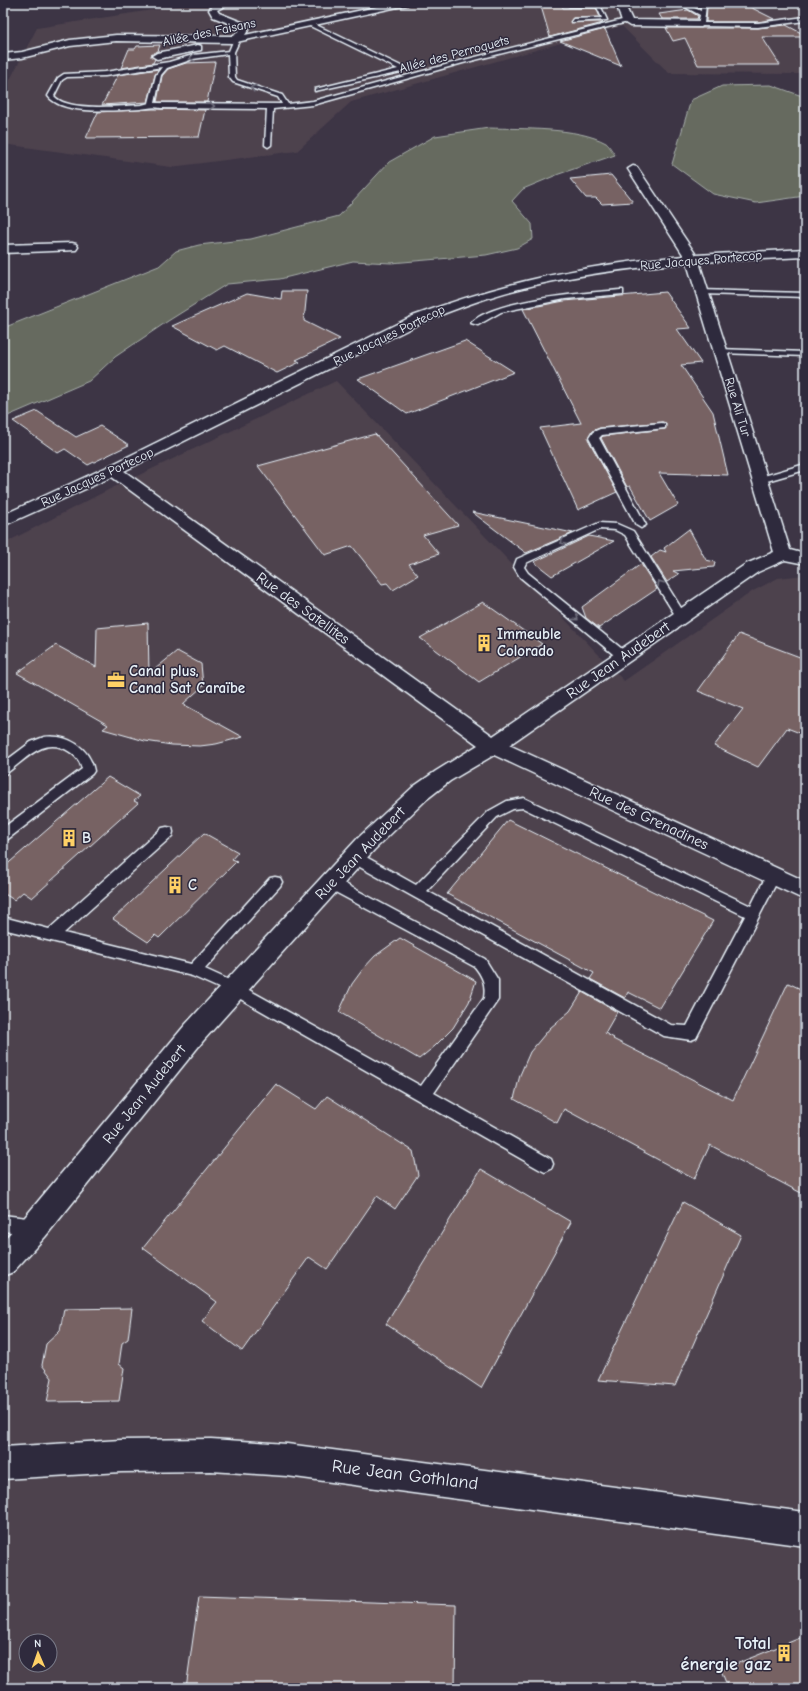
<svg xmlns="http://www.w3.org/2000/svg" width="808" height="1691" font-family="'Comic Neue',sans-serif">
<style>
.built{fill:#4e424e;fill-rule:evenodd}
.green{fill:#666b5e;stroke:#a7aeab}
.building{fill:#776264;stroke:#e8f1f8}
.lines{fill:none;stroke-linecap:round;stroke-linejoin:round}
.service-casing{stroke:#e8f1f8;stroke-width:3}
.minor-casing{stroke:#e8f1f8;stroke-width:3}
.tertiary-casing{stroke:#e8f1f8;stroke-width:3}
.service{fill:#2f2a3d;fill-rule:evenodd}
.minor{fill:#2f2a3d;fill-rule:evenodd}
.tertiary{fill:#2f2a3d;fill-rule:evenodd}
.oneway{stroke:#70707e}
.labels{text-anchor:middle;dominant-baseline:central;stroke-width:3;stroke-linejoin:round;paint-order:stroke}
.far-street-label{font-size:13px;fill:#e8f1f8;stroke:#2f2a3d}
.street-label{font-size:15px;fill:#e8f1f8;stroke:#2f2a3d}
.poi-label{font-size:15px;font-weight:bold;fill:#e8f1f8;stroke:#2f2a3d;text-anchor:start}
.near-street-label{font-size:18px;fill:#e8f1f8;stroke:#2f2a3d}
.near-poi-label{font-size:18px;font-weight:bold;fill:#e8f1f8;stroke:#2f2a3d;text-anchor:end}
</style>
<rect width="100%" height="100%" fill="#3d3545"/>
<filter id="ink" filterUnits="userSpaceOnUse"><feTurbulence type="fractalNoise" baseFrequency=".025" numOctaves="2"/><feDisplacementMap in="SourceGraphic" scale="8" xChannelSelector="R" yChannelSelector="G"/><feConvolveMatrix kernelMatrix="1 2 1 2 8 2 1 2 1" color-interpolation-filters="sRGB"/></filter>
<g filter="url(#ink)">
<path class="built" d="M197,3H805V74L669,73L622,26L351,102L297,151L171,167L3,144V93L37,28Z
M336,381L624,681L753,591L778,578L805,575V870L791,894L805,901V1688H3V544L110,489ZM26,1641H50V1665H26Z"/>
<path class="green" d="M771,85L805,97V196L756,203L713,194L672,164L691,100L722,86Z
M489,128C522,129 577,127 606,143C609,145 612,151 615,155L559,174L523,189L512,201L532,224L533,239L517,248L486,255L391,263L353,261L280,279L227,284L168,321L115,357L89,381L3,418V328L159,266L176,251L199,245L251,239L339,216L389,162L435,136Z"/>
<path class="building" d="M540,3H561L563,8H596L600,17L573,18L570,22H602L603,23L550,37Z
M742,3L774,19L758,22H706L707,7Z
M688,10L698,16L697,19H662L659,14Z
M786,25L805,35V37H762L780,65H698L685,38L673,41L666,28H758Z
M605,29L621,66L560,41Z
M160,45L158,51L151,55L155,59L153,63L121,68L129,49H135L137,46Z
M215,62L207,102H157L162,76L168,69L186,63Z
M159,69L155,75L148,102L102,105L118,75Z
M153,109L205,110L199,137L86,138L98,112Z
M611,175L633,202L602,204L596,198H586L570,179Z
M282,291H307L304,321L340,339L296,360L300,362L277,373L225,346L217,350L172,326L247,293L281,299Z
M665,292L691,328L677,329L701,363L681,365L713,412L728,475L659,473L678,505L650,521L630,486L627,487L601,438L603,436L665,429L666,423L662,422L600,428L592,431L588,439L617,492L578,510L540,428L581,423L523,309L564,301Z
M465,341L514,372L407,414L358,379Z
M37,411L76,437L100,426L129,445L88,465L65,449L58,453L13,421Z
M375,434L458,525L423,535L439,554L409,564L418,575L393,590L387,583L382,584L352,546L325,555L258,466Z
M472,512L573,533L526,553Z
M689,529L706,560L715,562L714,567L673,571L679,574L667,582L651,557L660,550L666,552L664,548Z
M589,536L614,541L552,576L534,562Z
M641,564L657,589L599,628L586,618L582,607Z
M483,602L542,644L479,682L420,638Z
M148,623L149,674L177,651L201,664L203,686L183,704L243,737L216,744L200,746L172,745L145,741L103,729L108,725L17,673L56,645L96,667L97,628Z
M739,634L805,659V735L787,728L758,767L714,746L743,709L698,691Z
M108,777L140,796L134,801L138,803L32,898L23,892L14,900L3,893V868Z
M508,820L713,921L660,1008L628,992L625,998L590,979L594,973L447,894Z
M204,833L238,852L232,859L237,861L159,938L155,935L148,942L113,919Z
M400,938L476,981L469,1002L453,1028L435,1046L419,1059L339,1012L352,984L363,969L375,956Z
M788,983L805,991V1195L710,1145L694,1179L564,1109L557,1123L514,1099L520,1075L530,1052L550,1028L570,1011L582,992L617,1012L605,1033L614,1038L613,1039L733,1100Z
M276,1084L316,1109L327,1096L413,1151L418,1175L395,1209L377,1196L327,1269L309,1257L242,1351L202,1321L217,1302L143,1248Z
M481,1169L571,1222L481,1388L386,1324Z
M683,1202L741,1235L675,1386L598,1380Z
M132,1308L128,1339L122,1343L119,1364L124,1368L119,1401L47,1402L52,1378L42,1365L46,1344L60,1331L64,1309Z
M199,1596L456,1605L455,1688H186Z
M805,1636V1688H728L721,1670Z"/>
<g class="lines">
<g class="service-casing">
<path id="service" d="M595,3H599L607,20L571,22L573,19L602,18L597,7L569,6L595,5Z
M678,3H684L701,11V7L697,3L706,5L704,23H758L805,17V21L758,27L701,26L698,24L700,15Z
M626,19L628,22L463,63L313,105L273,109L271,145L268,147L265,145L267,109L161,108C153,106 148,108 140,109C117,110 63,116 48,96L58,78L64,74L105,72L169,62L193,55L229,51L234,39L237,37L240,39L234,52L235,77L237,80L282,95L288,104L313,101L460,61ZM228,54L229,77L233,82L278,97L282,104L155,103L161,75L167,68L193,59ZM162,67L156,75L149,103L142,105C121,106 67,112 54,96L62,80L67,77L105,76Z
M310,22L403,67L404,68L401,72L315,91V89L398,69L308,25Z
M620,290H623V294L565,299L501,312L478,325L471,323C494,299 586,293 620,290Z
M699,290L805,293V297L702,294H699Z
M718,349L805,352V356L721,353L717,351Z
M662,423L665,424V428L602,435L599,438L646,525L641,528L636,525L589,438L593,432L600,429Z
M805,464V470L760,483L755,480L757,478Z
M599,523L617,524L633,531L686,616L685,618H677L625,535L615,530L600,529L526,563L524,567L528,573L627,653L629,656L627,659H619L520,577L514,567L517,559Z
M44,737C68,734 90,748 94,771L92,774L8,839L3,840V828L82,769C80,761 77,757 70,752C45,735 27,758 7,773L3,775V763L31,742Z
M524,798L751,906L768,872L773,871L778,872L780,876L696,1038L691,1040L664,1036L349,861L347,857L349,853L354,852L359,853L416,885L489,811L507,801ZM523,808L745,916L687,1026L671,1025L427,891L497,817L513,809Z
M167,827L172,828L173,832L172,836L64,933L191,964L270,878L275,877L280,878L282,882L280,886L205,969L240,985L421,1086L484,998C486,985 483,977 475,967L326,887L324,883L326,879L331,878L336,879L485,959L498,980V1000L434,1093L551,1159L553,1164L551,1169L545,1172L539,1169L230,993L192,976L3,929V917L49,929L162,828Z
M3,1215L35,1219L41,1221L43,1227L41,1233L35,1235L3,1231Z"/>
</g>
<g class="minor-casing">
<path id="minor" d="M218,3H231L217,10L219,13L249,25L250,27L245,35L395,3H411L407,5L232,43L116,41L70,46L22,58L3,60V54L22,52L70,40L116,35L234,36L241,28L213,17L209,10L213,4Z
M616,3H624L632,20L701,21L705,24L701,27L630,26L622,21Z
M198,45L201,46V50L157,59L152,56L157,53Z
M633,166L637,167L696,255L805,249V257L699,262L790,550L805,554V564L785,560L758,572L509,745L805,881V900L494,755L450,781L427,799L374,850L203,1041L45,1237L13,1272L3,1276V1241L25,1217L185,1025L358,838L413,787L436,771L478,745L112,477L3,526V515L107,467L413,316C503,282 588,264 684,256L628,169ZM687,263L774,552L746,564L493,736L124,471L423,322C453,310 484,298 515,290C571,275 629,268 687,263Z
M72,243L76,244L78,247L76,250L3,253V245Z"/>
</g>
<g class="tertiary-casing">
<path id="tertiary" d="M211,1439L287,1444L805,1512V1546L287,1476L211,1471L121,1472L3,1479V1447L121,1440Z"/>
</g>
<use href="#service" class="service"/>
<use href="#minor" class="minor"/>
<use href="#tertiary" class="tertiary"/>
</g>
<defs><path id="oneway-chevron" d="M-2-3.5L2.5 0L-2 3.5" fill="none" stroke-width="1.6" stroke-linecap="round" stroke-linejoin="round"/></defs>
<g class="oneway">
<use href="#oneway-chevron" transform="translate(192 58) rotate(169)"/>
<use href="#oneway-chevron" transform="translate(253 88) rotate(-163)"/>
<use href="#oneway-chevron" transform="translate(212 106) rotate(1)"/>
<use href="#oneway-chevron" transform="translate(563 542) rotate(156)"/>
<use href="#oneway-chevron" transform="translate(660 583) rotate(-122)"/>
<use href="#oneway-chevron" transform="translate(576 618) rotate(40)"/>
</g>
</g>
<defs>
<g id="building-bare" transform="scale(1.38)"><path d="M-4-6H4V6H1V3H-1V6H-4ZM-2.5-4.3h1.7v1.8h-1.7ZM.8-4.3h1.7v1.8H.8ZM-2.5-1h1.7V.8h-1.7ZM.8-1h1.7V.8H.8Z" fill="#ffd166" stroke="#2f2a3d" stroke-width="2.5" paint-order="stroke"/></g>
<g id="office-bare" transform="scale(1.38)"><path d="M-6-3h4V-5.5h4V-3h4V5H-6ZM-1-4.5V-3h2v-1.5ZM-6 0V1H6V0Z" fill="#ffd166" stroke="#2f2a3d" stroke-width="2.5" paint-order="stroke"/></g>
</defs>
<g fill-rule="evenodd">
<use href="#building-bare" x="484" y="643"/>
<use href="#office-bare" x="116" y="680"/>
<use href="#building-bare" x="69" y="838"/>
<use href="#building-bare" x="175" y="885"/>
<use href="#building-bare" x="784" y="1653"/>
</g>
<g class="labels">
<g class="far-street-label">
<text transform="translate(209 32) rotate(-12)">Allée des Faisans</text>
<text transform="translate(454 54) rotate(-15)">Allée des Perroquets</text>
<text transform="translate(701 260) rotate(-5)">Rue Jacques Portecop</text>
<text transform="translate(389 335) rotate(-26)">Rue Jacques Portecop</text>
<text transform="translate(738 407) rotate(73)">Rue Ali Tur</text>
<text transform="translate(97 477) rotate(-25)">Rue Jacques Portecop</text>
</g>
<g class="street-label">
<text transform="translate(303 608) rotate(36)">Rue des Satellites</text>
<text transform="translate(618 660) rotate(-35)">Rue Jean Audebert</text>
<text transform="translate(649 818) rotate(25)">Rue des Grenadines</text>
<text transform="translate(360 853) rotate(-46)">Rue Jean Audebert</text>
<text transform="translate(144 1094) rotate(-51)">Rue Jean Audebert</text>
</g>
<g class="poi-label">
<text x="497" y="634">Immeuble<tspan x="497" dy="17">Colorado</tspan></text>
<text x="129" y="671">Canal plus,<tspan x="129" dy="17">Canal Sat Caraïbe</tspan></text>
<text x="82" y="838">B</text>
<text x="188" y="885">C</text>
</g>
<g class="near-street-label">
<text transform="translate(405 1475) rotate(7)">Rue Jean Gothland</text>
</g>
<g class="near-poi-label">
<text x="771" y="1643">Total<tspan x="771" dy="21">énergie gaz</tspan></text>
</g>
</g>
<rect width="808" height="1691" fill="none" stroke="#2f2a3d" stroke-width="16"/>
<rect x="8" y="8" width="792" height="1675" fill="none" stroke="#e8f1f8" stroke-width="1.5" filter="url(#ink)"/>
<g transform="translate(38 1653) rotate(358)"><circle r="19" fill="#2f2a3d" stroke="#797a88"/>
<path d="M0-3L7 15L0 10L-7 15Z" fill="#ffd166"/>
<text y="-6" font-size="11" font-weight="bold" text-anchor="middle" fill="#e8f1f8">N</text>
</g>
</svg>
